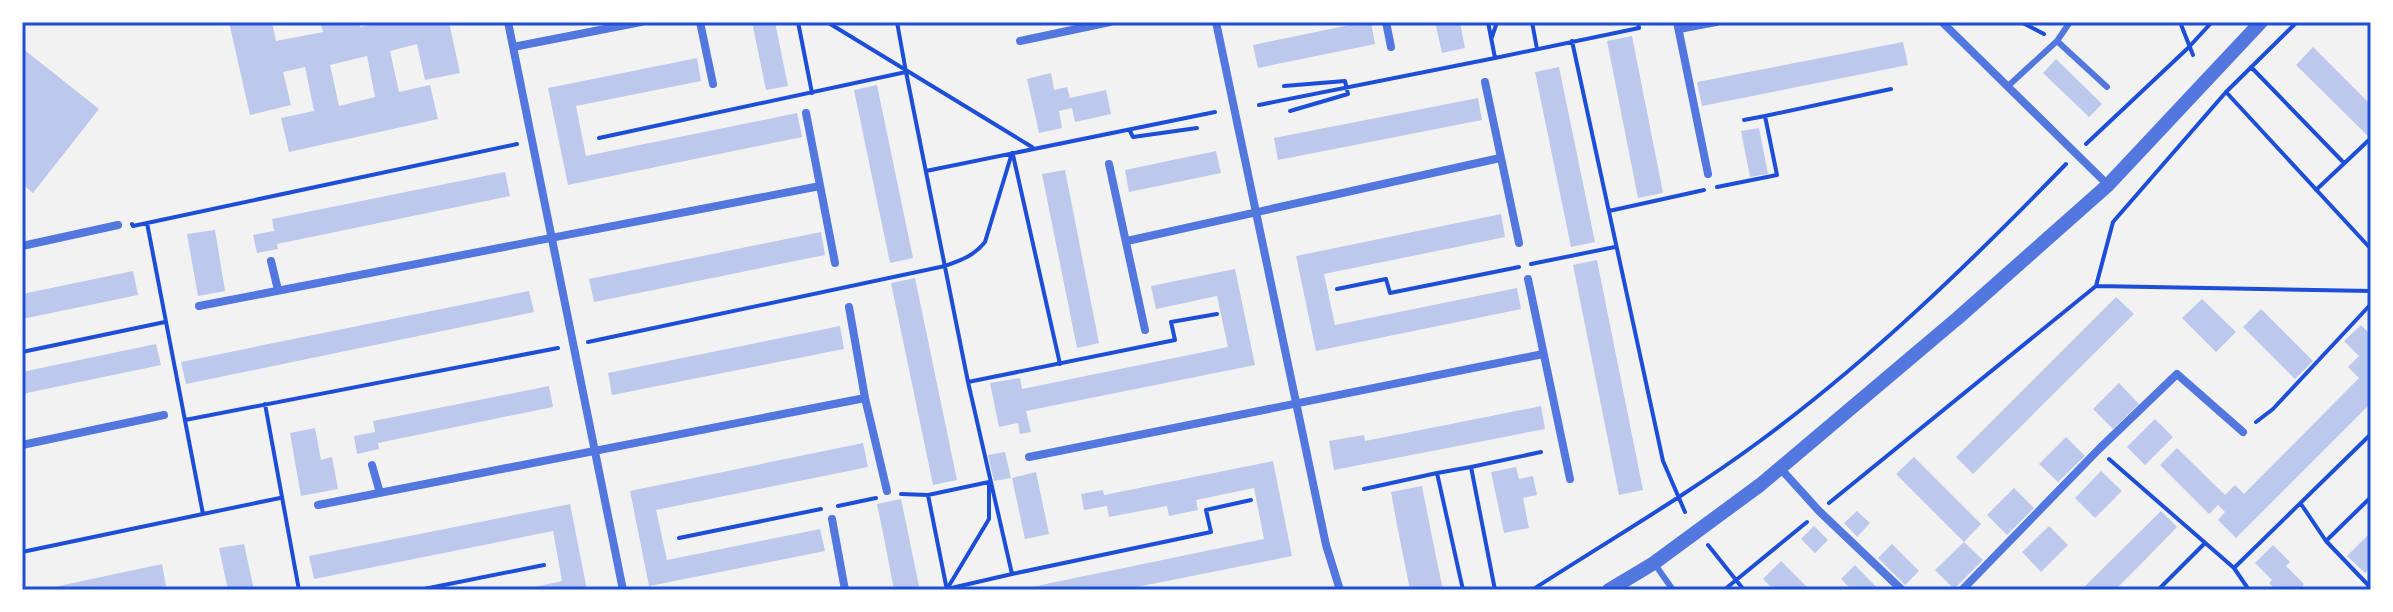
<svg xmlns="http://www.w3.org/2000/svg" width="2393" height="612" font-family="'Noto Sans',sans-serif">
<style>
.building{fill:#bdc9ec;fill-rule:evenodd}
.lines{fill:none;stroke-linecap:round;stroke-linejoin:round}
.path{stroke:#1d4ed8;stroke-width:4}
.service{stroke:#5277de;stroke-width:6}
.minor{stroke:#5277de;stroke-width:8}
.tertiary{stroke:#5277de;stroke-width:14}
.neatline{fill:none;stroke:#1d4ed8;stroke-width:3}
</style>
<rect width="100%" height="100%" fill="#f2f2f2"/>
<path class="building" d="M229,22H272L276,41L323,32L320,22H359L360,27L383,22H449L460,73L425,80L417,44L390,51L399,92L430,85L438,119L289,152L281,118L314,111L305,67L283,72L291,105L250,115ZM367,56L375,97L339,106L330,65Z
M752,22H775L788,86L766,90Z
M1364,22H1371L1375,44L1258,68L1253,45Z
M1435,22H1460L1465,48L1442,53Z
M1632,36L1663,193L1638,198L1607,41Z
M1903,42L1908,65L1702,106L1697,82Z
M2313,47L2371,105V139L2296,65Z
M22,48L99,109L33,193L22,184Z
M697,58L701,81L576,106L586,156L797,113L802,137L568,185L548,88Z
M2056,59L2102,104L2089,117L2043,73Z
M1559,67L1595,242L1571,247L1535,72Z
M1051,73L1054,90L1067,87L1070,98L1106,90L1111,114L1075,122L1072,108L1059,111L1062,128L1039,133L1027,79Z
M877,85L913,258L890,263L854,90Z
M1478,98L1482,120L1278,160L1274,138Z
M1759,128L1768,174L1750,177L1741,131Z
M1216,151L1221,173L1129,192L1125,170Z
M1065,170L1099,343L1077,348L1042,174Z
M505,172L510,196L277,244L278,249L257,253L253,235L274,231L272,219Z
M1501,214L1505,237L1324,274L1335,325L1517,288L1521,309L1316,351L1296,256Z
M215,230L225,291L198,296L187,234Z
M821,232L825,255L594,302L589,279Z
M1597,260L1643,490L1619,495L1573,265Z
M1235,269L1255,365L1026,411L1031,432L1020,434L1018,423L999,427L990,383L1020,378L1022,389L1228,347L1217,296L1156,309L1151,286Z
M133,271L138,295L22,319V294Z
M915,278L957,480L933,485L891,283Z
M529,291L534,312L186,384L181,362Z
M2116,297L2134,314L1973,474L1956,457Z
M2202,299L2236,332L2216,352L2182,318Z
M2261,309L2313,361L2295,379L2243,327Z
M2361,325L2371,335V349L2368,353L2371,356V403L2236,538L2218,520L2225,512L2218,505L2209,514L2160,465L2177,448L2225,495L2235,485L2244,494L2359,378L2348,367L2359,356L2344,341Z
M840,326L844,349L612,395L608,373Z
M156,344L161,365L22,394V372Z
M2119,383L2139,404L2113,429L2093,409Z
M549,386L553,407L378,443L379,449L357,454L354,436L375,432L373,421Z
M1541,406L1545,429L1334,470L1329,441L1364,435L1365,441Z
M2155,419L2173,437L2145,465L2127,447Z
M315,428L321,460L332,457L338,489L301,496L290,433Z
M2066,437L2085,456L2058,482L2039,464Z
M863,443L868,467L656,510L667,560L820,529L825,551L649,586L630,491Z
M1005,452L1011,478L994,481L988,455Z
M1914,457L1981,524L1964,542L1983,560L1954,589L1935,570L1964,542L1896,474Z
M1273,461L1292,556L1122,590H1017L1264,539L1254,488L1196,500L1198,510L1169,516L1167,506L1109,517L1107,506L1084,510L1081,494L1103,490L1104,495Z
M1516,467L1519,479L1533,476L1537,495L1523,498L1529,528L1504,533L1491,472Z
M2101,471L2122,491L2095,518L2075,498Z
M1036,472L1049,534L1025,539L1012,478Z
M1422,486L1435,552L1443,590H1410L1397,525L1391,492Z
M2014,488L2034,508L2007,535L1987,515Z
M901,499L919,586V590H894L883,533L877,504Z
M570,504L587,590H521L562,581L553,531L314,579L309,556Z
M1857,511L1870,523L1857,537L1844,523Z
M2161,511L2177,527L2141,564L2115,590H2081Z
M1814,526L1828,540L1815,553L1801,539Z
M2049,526L2068,545L2041,572L2022,552Z
M2371,532V567L2365,573L2347,556Z
M244,544L254,590H228L219,548Z
M1892,544L1919,571L1905,585L1878,558Z
M2273,545L2290,562L2286,566L2304,584L2302,587L2305,590H2276L2269,583L2272,580L2255,563Z
M1781,561L1810,590H1774L1763,579Z
M162,564L166,586L145,590H40Z
M1855,565L1879,590H1852L1841,579Z"/>
<g class="lines">
<path class="path" d="M798,22L812,93
M827,22L1032,147
M897,22L906,72
M1488,22L1495,58L1639,28L1638,22
M1532,22L1537,49
M2021,22L2044,34
M2180,22L2193,55
M1492,37L1497,22
M1572,41L1663,461L1685,512
M2251,67L2344,163
M1284,86L1345,81L1348,94L1290,111
M2226,92L2371,249
M1259,105L1495,58
M1744,120L1765,116
M1130,131L1133,137L1197,128
M599,138L906,72L968,382L1012,574L1211,532L1206,510L1251,500
M2086,144L2188,48L2212,22
M1013,155L1060,364
M926,171L1215,112
M1717,187L1777,175L1765,116L1891,89
M2316,190L2370,139
M1609,211L1704,190
M132,224L133,226L517,144
M1531,264L1615,247
M2096,286L2371,291
M1337,289L1386,279L1390,293L1519,267
M588,342L945,266C961,260 974,256 985,242L1012,153
M22,352L165,322
M968,382L1175,340L1171,322L1217,314
M265,404L299,590
M185,420L558,348
M2256,422L2273,409L2371,304
M2109,459L2234,568L2249,590
M1471,467L1541,452
M1364,489L1437,473
M901,494L928,495
M1829,503L2096,286L2113,222L2226,92L2297,22
M2301,504L2326,541L2371,588
M838,506L876,498
M203,514L280,498
M679,538L821,509
M2326,541L2371,497
M1708,545L1744,590
M22,552L203,514L147,223
M2234,568L2371,434
M419,590L544,565
M947,590L928,495L989,482V519L947,589L1012,574
M1463,590L1437,473L1471,467L1495,590
M1532,590C1608,541 1687,495 1760,441C1871,359 1970,263 2066,164
M1724,590L1807,522
M2158,590L2205,543"/>
<path class="service" d="M2057,41L2107,87
M2007,87L2057,41L2070,22
M1654,563L1673,590"/>
<path class="minor" d="M508,22L623,590
M700,22L713,84
M1216,22L1326,545L1340,590
M1386,22L1391,47
M1677,22L1708,174
M1942,22L2108,185
M1679,29L1716,22
M1020,41L1110,22
M513,47L641,22
M1485,82L1519,243
M806,113L835,263
M1109,164L1145,330
M1127,241L1500,158
M22,246L118,225
M271,261L278,290
M1528,279L1570,479
M199,306L820,186
M849,307L865,398L887,491
M22,445L164,415
M1029,457L1543,354
M372,465L380,493
M1780,468L1819,511L1902,590
M318,505L865,398
M832,519L845,590
M1962,590L2099,449L2177,374L2243,432"/>
<path class="tertiary" d="M1609,590L1654,563L1760,485L1959,317L2108,185L2261,22"/>
</g>
<rect width="2393" height="612" fill="none" stroke="#ffffff" stroke-width="48"/>
<rect x="24" y="24" width="2345" height="564" class="neatline"/>
</svg>
